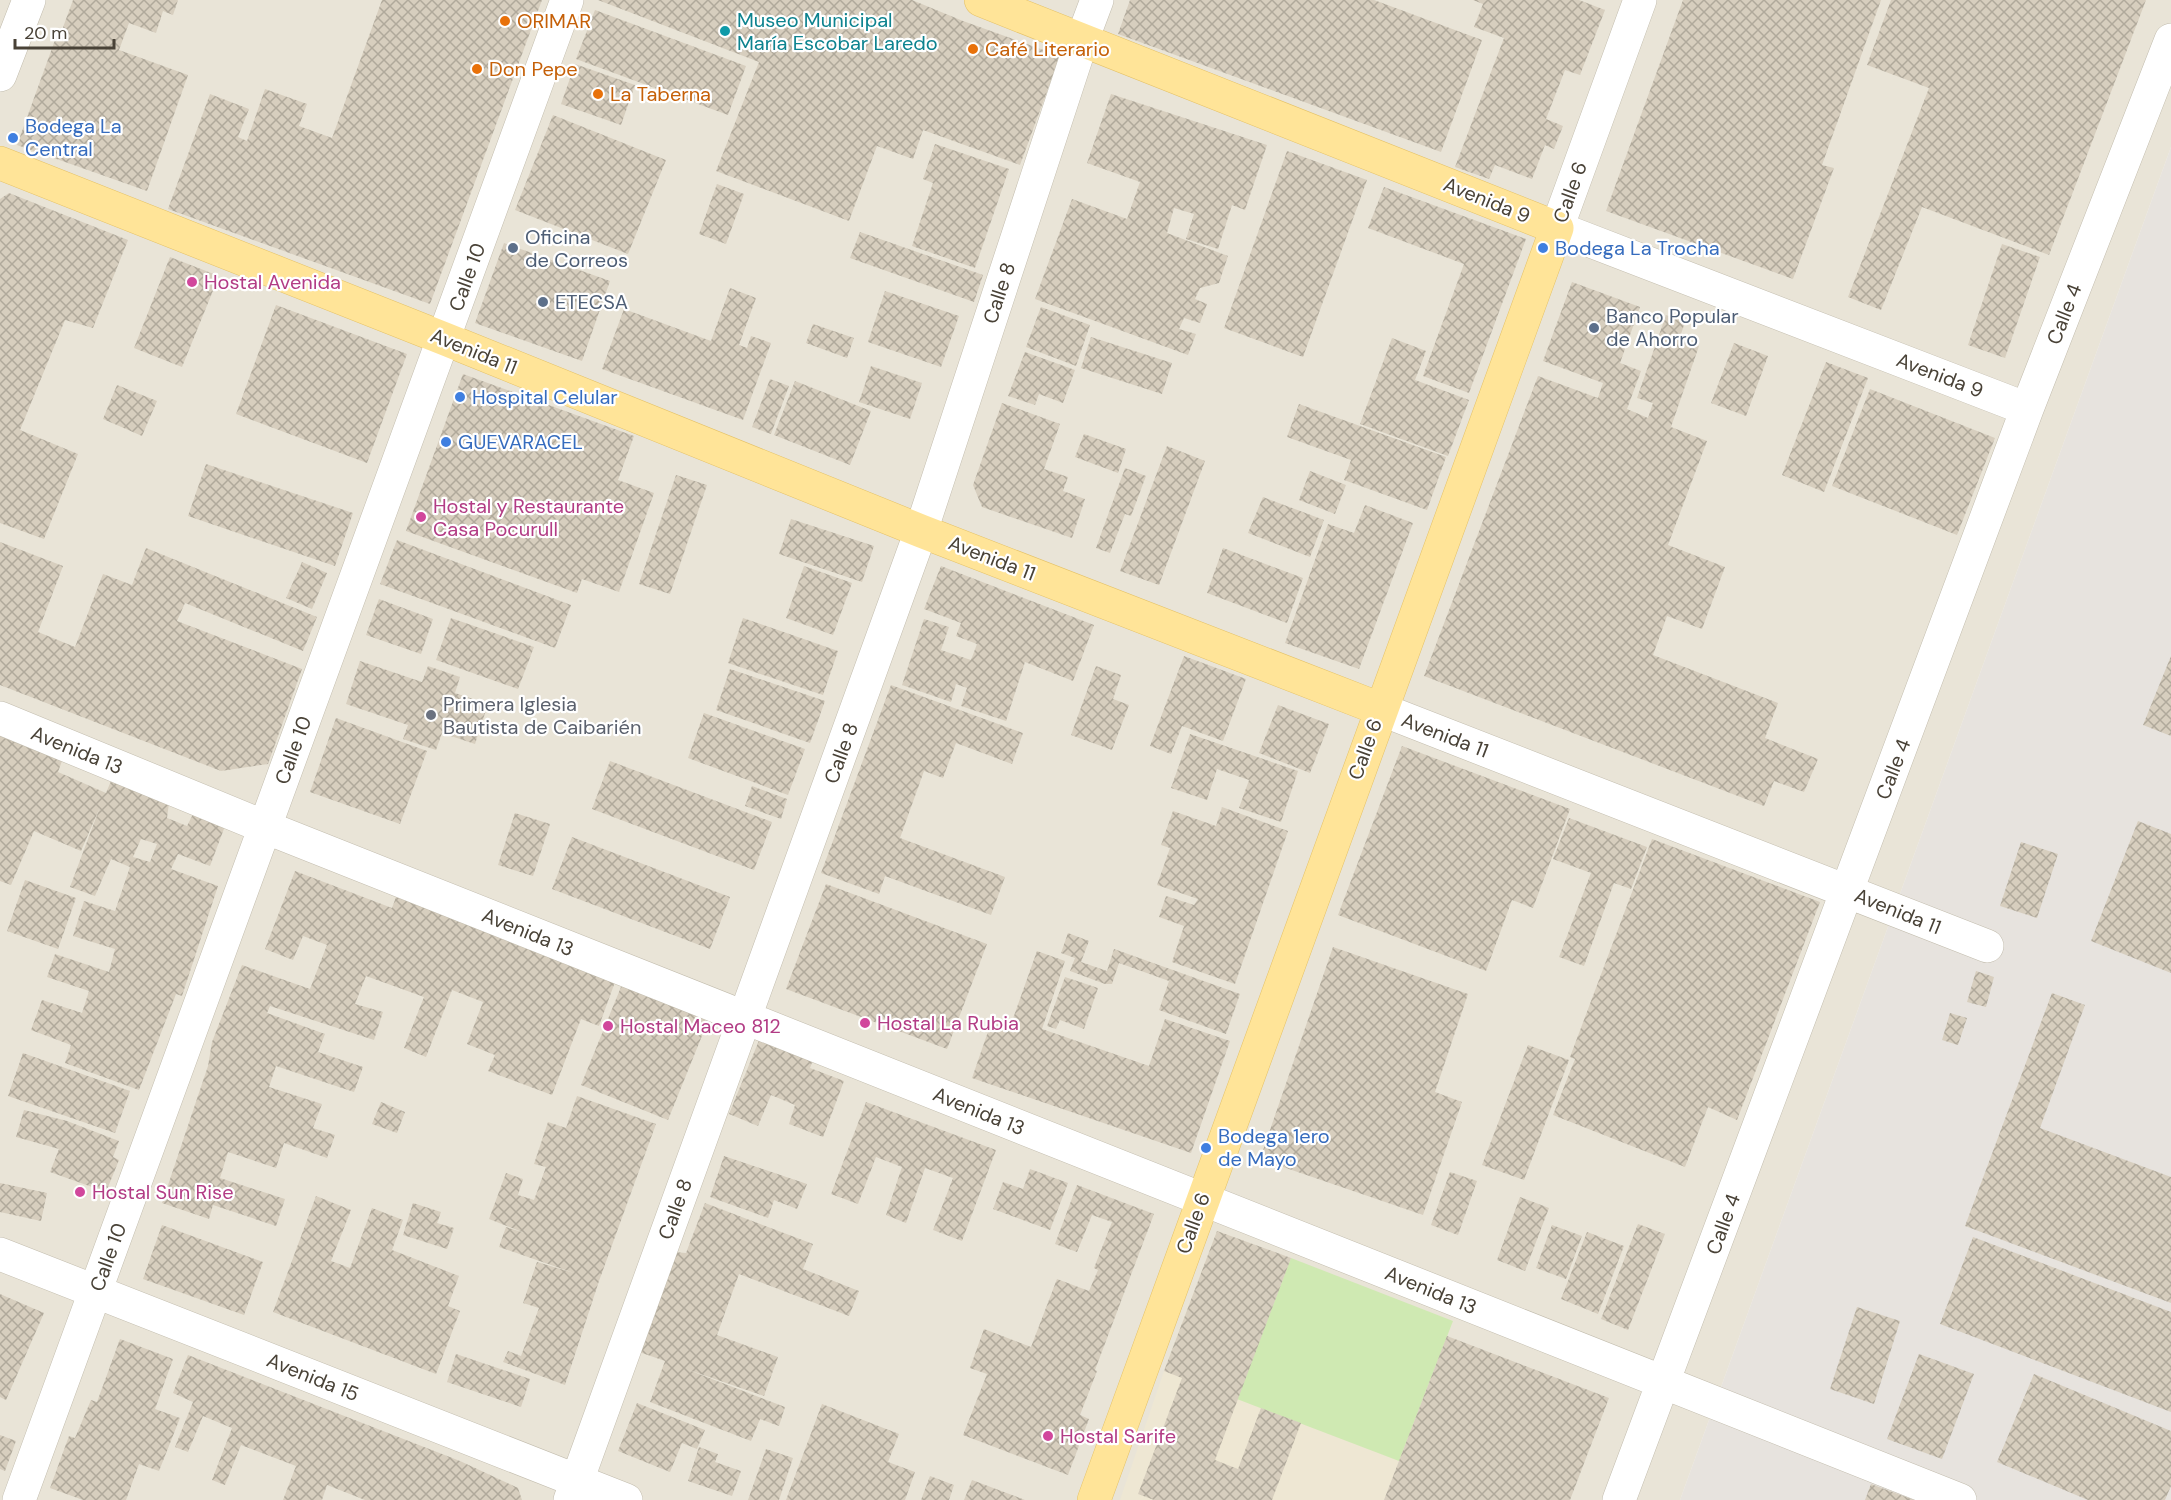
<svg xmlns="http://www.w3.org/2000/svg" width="2171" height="1500" font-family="'DM Sans',sans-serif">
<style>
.residential{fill:#e9e4d7}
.industrial{fill:#e7e3de}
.education{fill:#eee7d3}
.park{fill:#cfe9b2}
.building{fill:url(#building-cross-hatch);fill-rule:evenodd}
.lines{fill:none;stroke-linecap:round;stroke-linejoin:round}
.minor-casing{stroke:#c3bdae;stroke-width:34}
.major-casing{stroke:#e5c267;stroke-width:34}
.minor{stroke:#fff;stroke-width:33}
.major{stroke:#ffe498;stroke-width:33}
.food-dot{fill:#e8710a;stroke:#fff;stroke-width:2}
.culture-dot{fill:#0f9aa8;stroke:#fff;stroke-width:2}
.shop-dot{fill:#3f7fe0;stroke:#fff;stroke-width:2}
.service-dot{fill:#5c6f8a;stroke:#fff;stroke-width:2}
.hotel-dot{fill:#d1479c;stroke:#fff;stroke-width:2}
.worship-dot{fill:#6b7280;stroke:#fff;stroke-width:2}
.labels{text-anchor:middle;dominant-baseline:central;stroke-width:4.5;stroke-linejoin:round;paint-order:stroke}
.culture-label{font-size:20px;fill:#0d838f;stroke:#fff;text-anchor:start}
.food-label{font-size:20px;fill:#c56008;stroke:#fff;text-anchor:start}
.shop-label{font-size:20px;fill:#366cbe;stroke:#fff;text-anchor:start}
.street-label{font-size:20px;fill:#494237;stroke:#fff}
.service-label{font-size:20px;fill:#4e5e75;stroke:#fff;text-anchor:start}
.hotel-label{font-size:20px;fill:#b23c85;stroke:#fff;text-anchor:start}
.worship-label{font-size:20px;fill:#5b616d;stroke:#fff;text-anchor:start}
</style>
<defs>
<pattern id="building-cross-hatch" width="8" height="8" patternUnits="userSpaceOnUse" patternTransform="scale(1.5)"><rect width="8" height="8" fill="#d7cebe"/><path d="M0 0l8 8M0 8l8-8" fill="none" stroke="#b0a99b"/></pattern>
</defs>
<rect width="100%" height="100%" fill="#f5f2e9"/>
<path class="residential" d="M0,0H2171V147L1680,1500H0Z"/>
<path class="industrial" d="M2171,147V1500H1680Z"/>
<path class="education" d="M1217,1231L1453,1321L1384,1500H1120L1164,1371Z"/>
<path class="park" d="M1291,1258L1453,1321L1399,1461L1237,1399Z"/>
<path class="building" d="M73,0H178L173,15L163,11L156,33L129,23L119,50L188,75L147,191L17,145L59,29L62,30Z
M382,0H542L430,304L168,209L210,94L249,109L238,137L247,141L265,89L307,104L299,126L332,138Z
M598,0H912L963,21L1060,56L1020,165L923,130L913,159L877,146L849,221L716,171L759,62Z
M1130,0H1374L1482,40L1441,152L1118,34Z
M1473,0H1579L1605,10L1580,75L1565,70L1546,119L1563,126L1554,149L1545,145L1532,179L1495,165L1489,179L1455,167L1504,38L1474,27L1483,4Z
M1683,0H1881L1822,165L1834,168L1793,279L1606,211Z
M1891,0H2146L2049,255L1922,207L1881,310L1848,297L1929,88L1867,65Z
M595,10L746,66L728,115L576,59Z
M575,64L635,85L621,125L561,104Z
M1111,94L1267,145L1245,210L1232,205L1218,249L1186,239L1194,214L1174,208L1167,233L1151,227L1228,256L1219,283L1200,288L1195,299L1207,304L1200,323L1184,318L1179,329L1196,334L1188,355L1035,299L1072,199L1127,219L1140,182L1087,163Z
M553,115L666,160L628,254L515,210Z
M935,144L1009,169L975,268L912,246L933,183L923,179Z
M1287,151L1367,180L1303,357L1224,328Z
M717,184L744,194L726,244L699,234Z
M1384,187L1526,239L1469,393L1423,376L1464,264L1368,228Z
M9,193L128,240L93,328L65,320L20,430L78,454L44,539L0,523V199Z
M860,232L983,275L974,302L850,258Z
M504,243L610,281L582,361L475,323Z
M2002,244L2040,257L2005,358L1968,345Z
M170,257L219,276L182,367L134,348Z
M1572,282L1640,307L1620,363L1641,371L1627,409L1648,418L1653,403L1637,398L1666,315L1685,322L1679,340L1699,346L1671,427L1707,441L1668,545L1725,567L1702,629L1667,616L1653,655L1778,703L1765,738L1818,759L1804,792L1774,781L1764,806L1424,676L1538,376L1598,398L1603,383L1543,361Z
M730,288L756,298L739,345L747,348L751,336L771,343L743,420L602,369L624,309L711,341Z
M885,291L959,316L941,367L868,342Z
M276,305L407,354L367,463L236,414Z
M1041,307L1090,325L1076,366L1026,347Z
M813,324L854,338L847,358L806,343Z
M1091,337L1172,363L1162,394L1081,368Z
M1392,338L1426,351L1415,380L1469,400L1448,456L1360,424Z
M1734,343L1768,356L1746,416L1711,403Z
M1025,352L1075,370L1063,403L1039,394L1035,405L1008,396Z
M1826,362L1868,378L1824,492L1782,475Z
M871,366L922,383L910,419L859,402Z
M463,374L634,436L618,480L654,493L619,592L582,579L577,593L406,531Z
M770,379L789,386L771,434L752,427Z
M795,381L871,411L850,465L774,435Z
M117,385L157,401L142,436L103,419Z
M1870,389L1995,438L1957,535L1832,486Z
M1002,403L1060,424L1044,469L1068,477L1063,491L1085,499L1072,538L982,507L973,485Z
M1299,404L1446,457L1427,510L1344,480L1351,460L1287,437Z
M1084,434L1126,449L1118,473L1075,457Z
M1167,446L1205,461L1159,585L1120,571Z
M206,464L353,513L335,566L188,516Z
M1125,468L1146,476L1131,516L1125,514L1110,553L1096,548Z
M1310,471L1346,485L1335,514L1299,500Z
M676,475L707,485L670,594L639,584Z
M1263,497L1324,520L1310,557L1248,533Z
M1365,505L1413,523L1359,669L1285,643L1328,524L1354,533Z
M791,519L874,546L862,582L779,554Z
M397,540L571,605L555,648L380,584Z
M0,542L63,566L38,632L75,647L103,574L132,585L146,548L317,617L303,651L185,603L177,621L302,669L268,764L221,771L0,685Z
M1223,548L1303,578L1287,623L1207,593Z
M302,562L327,573L312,609L286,598Z
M804,566L852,583L833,635L786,618Z
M941,566L1094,625L1073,681L1025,662L1006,721L961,706L967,688L956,684L951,702L902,685L924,619L949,627L941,650L971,660L977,644L956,636L961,623L924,609Z
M379,599L433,619L421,654L366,635Z
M451,618L534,647L518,689L436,660Z
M743,618L838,651L823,695L728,663Z
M1184,656L1246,679L1223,741L1182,726L1171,754L1150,746Z
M2171,656V736L2143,725Z
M360,661L422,682L428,666L460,677L455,693L488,704L475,744L442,733L436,750L403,739L408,725L346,704Z
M1096,666L1121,675L1113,699L1129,705L1112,750L1071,735Z
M730,669L825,701L810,743L716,710Z
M891,685L1023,733L1012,764L956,743L943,778L924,771L900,838L1005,877L991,915L885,876L879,894L821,873Z
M1278,705L1329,724L1310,773L1259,753Z
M704,713L805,749L788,795L688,758Z
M336,718L427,751L400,824L310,792Z
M1190,734L1298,771L1281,822L1239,808L1249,780L1217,769L1207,800L1171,788Z
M0,736L62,761L58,772L106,793L111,781L169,803L167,818L187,826L193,814L225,826L210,866L178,854L171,869L218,886L182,996L176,994L139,1090L65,1063L71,1045L31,1030L42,1000L82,1013L89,991L47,977L55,954L109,972L115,949L73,936L84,901L115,911L130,867L111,859L95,896L70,887L100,807L81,851L34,831L11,885L0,881ZM141,839L157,844L150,862L133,857Z
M1402,746L1570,809L1533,908L1512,900L1486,971L1338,915Z
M610,761L772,822L754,870L592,809Z
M752,786L787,799L781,819L745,806Z
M1222,807L1288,831L1235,984L1172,962L1184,926L1159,917L1166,896L1194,905L1198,899L1157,885L1170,848L1161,845L1173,811L1216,826Z
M515,813L550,824L533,876L498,865Z
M1569,818L1647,847L1631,889L1614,883L1584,966L1559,957L1591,873L1553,859Z
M2138,821L2171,834V973L2091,941Z
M572,837L730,897L710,949L552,889Z
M1652,839L1820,902L1737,1120L1708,1107L1685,1167L1553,1115L1575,1059L1570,1057Z
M2021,842L2058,854L2037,918L2000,906Z
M295,871L392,908L396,897L615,982L599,1026L581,1019L552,1095L488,1071L495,1055L467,1044L483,1002L452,990L426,1057L404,1048L424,997L366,976L355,1004L383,1012L374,1040L270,1006L267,1013L325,1034L318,1052L363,1067L354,1092L276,1066L269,1087L322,1104L313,1128L335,1135L327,1158L284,1143L276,1168L228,1152L220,1178L285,1199L276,1226L213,1205L209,1219L162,1203L208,1066L212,1042L242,965L310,989L327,945L303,936L293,960L265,949Z
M25,880L76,898L58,949L7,931Z
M826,884L987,944L947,1049L786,989Z
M1068,933L1089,941L1081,962L1107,971L1114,949L1240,994L1226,1034L1159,1010L1169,981L1119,963L1112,984H1105L1070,971L1075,958L1061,953Z
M1333,947L1468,994L1435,1092L1462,1102L1423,1215L1260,1159Z
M1037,951L1065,961L1042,1029L1149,1066L1165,1019L1230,1041L1191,1153L972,1078L992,1020L1010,1027Z
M1976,971L1994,977L1986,1007L1967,1002Z
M1065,977L1098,988L1084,1029L1060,1020L1056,1029L1047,1026Z
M623,982L710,1016L668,1120L581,1085Z
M2052,993L2085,1005L2040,1128L2171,1177V1303L1965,1226Z
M1950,1013L1967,1018L1958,1045L1942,1040Z
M762,1033L815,1054L810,1068L844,1081L823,1137L789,1124L795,1105L771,1095L758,1126L729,1114Z
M1528,1045L1569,1060L1524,1180L1482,1165Z
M23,1053L130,1091L115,1133L8,1096Z
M577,1096L656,1124L599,1281L565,1385L503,1362L508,1351L521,1356L539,1308L523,1303L537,1262L574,1273L499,1247L506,1227L525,1233L489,1219L506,1173L523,1179L518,1195L534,1200L546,1167L534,1164L548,1122L566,1128Z
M381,1102L405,1112L397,1133L372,1124Z
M866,1102L996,1150L962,1241L933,1230L953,1178L925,1168L906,1223L886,1215L902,1167L876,1157L858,1204L831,1194Z
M24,1110L67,1121L119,1141L113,1157L119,1160L106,1192L50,1172L59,1149L16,1137Z
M724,1156L807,1184L797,1209L774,1200L768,1218L710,1197Z
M1030,1169L1068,1183L1050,1230L993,1209L1003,1182L1023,1189Z
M1450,1172L1477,1181L1458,1235L1431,1225Z
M0,1183L47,1193L41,1221L0,1212Z
M1077,1185L1154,1214L1095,1370L1097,1371L1080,1415L1089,1419L1068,1475L963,1435L987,1374L970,1368L984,1329L1031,1347L1057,1279L1089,1291L1098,1270L1094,1268L1112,1222L1092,1215L1077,1252L1055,1244Z
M316,1196L351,1210L331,1261L350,1268L372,1208L403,1220L392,1250L459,1276L448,1306L460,1311L436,1374L273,1312Z
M1520,1197L1549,1208L1525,1271L1497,1260Z
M413,1203L441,1212L437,1223L454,1228L447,1249L403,1235Z
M705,1203L813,1244L803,1269L859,1291L849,1316L739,1274L717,1335L778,1357L764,1396L686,1369L785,1407L779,1426L760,1419L751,1441L650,1402L665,1361L639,1352L674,1252L686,1253Z
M1638,1224L1665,1234L1628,1330L1601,1319Z
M162,1225L263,1262L244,1315L143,1279Z
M1552,1225L1582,1236L1566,1279L1536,1268Z
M1217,1231L1291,1258L1215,1460L1238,1469L1261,1408L1301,1423L1272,1500H1154L1138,1494L1182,1378L1164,1371Z
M1587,1232L1624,1246L1598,1314L1561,1299Z
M1973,1237L2171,1312V1412L1940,1324Z
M0,1294L44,1313L6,1400L0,1397Z
M1857,1307L1900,1321L1874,1404L1830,1389Z
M1447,1336L1609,1398L1570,1500H1384Z
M120,1339L173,1359L155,1409L180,1418L159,1471L139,1464L126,1500H83L50,1488L69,1436L75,1438L91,1400L97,1402Z
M456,1354L530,1379L521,1407L447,1382Z
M1919,1354L1974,1374L1942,1459L1887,1439Z
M188,1355L460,1461L518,1488L522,1500H365L327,1485L322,1500H283L296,1466L241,1445L225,1485L212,1480L232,1428L203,1416L188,1452L175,1447L193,1402L173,1393Z
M2034,1374L2171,1431V1486L2165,1500H2088L1997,1462Z
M637,1403L705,1430L697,1449L682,1443L670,1472L618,1451Z
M822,1404L899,1434L888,1462L915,1472L905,1500H786Z
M0,1435L16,1441L5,1471L0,1469Z
M699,1447L718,1454L715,1462L741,1471L732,1496L688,1481Z
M766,1449L793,1458L779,1500H748Z
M930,1476L954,1485L949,1500H921Z
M972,1480L1025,1500H964Z
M1871,1484L1914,1500H1865Z"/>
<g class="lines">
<g class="minor-casing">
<path id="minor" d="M1640,0L1557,228L2027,409
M0,75L29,0
M1380,709L1987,946
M0,718L265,827L1960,1500
M0,1254L626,1500
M19,1500L567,0
M570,1500L921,531L1082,40L1097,0
M1619,1500L2027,409L2171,40"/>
</g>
<g class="major-casing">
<path id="major" d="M981,0L1557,228L1094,1500
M0,163L445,339L921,531L1380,709"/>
</g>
<use href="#minor" class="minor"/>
<use href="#major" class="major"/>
</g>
<g class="food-dot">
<circle cx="505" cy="21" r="6"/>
<circle cx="973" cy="49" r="6"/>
<circle cx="477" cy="69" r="6"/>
<circle cx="598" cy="94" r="6"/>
</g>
<circle class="culture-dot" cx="725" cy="31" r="6"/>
<g class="shop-dot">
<circle cx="13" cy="138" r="6"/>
<circle cx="1543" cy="248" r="6"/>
<circle cx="460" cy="397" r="6"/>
<circle cx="446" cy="442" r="6"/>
<circle cx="1206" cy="1148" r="6"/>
</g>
<g class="service-dot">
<circle cx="513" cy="248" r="6"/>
<circle cx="543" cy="302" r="6"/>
<circle cx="1594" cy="328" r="6"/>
</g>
<g class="hotel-dot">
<circle cx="192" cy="282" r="6"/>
<circle cx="421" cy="517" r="6"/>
<circle cx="865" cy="1023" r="6"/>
<circle cx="608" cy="1026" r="6"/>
<circle cx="80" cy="1192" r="6"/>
<circle cx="1048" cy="1436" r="6"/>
</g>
<circle class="worship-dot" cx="431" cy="715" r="6"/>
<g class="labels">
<g class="culture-label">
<text x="737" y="20">Museo Municipal<tspan x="737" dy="23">María Escobar Laredo</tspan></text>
</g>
<g class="food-label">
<text x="517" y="21">ORIMAR</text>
<text x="985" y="49">Café Literario</text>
<text x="489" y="69">Don Pepe</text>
<text x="610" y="94">La Taberna</text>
</g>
<g class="shop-label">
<text x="25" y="126">Bodega La<tspan x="25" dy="23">Central</tspan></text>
<text x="1555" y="248">Bodega La Trocha</text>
<text x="472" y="397">Hospital Celular</text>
<text x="458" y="442">GUEVARACEL</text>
<text x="1218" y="1136">Bodega 1ero<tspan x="1218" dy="23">de Mayo</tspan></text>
</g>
<g class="street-label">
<text transform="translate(1570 192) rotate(-70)">Calle 6</text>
<text transform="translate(1487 200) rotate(22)">Avenida 9</text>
<text transform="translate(467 277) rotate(-70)">Calle 10</text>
<text transform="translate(999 293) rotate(-72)">Calle 8</text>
<text transform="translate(2064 314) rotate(-69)">Calle 4</text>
<text transform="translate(474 351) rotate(22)">Avenida 11</text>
<text transform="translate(1940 375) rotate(21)">Avenida 9</text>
<text transform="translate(992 558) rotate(21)">Avenida 11</text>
<text transform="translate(1445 735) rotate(21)">Avenida 11</text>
<text transform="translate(1365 749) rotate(-70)">Calle 6</text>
<text transform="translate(77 750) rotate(22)">Avenida 13</text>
<text transform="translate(293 750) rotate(-70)">Calle 10</text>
<text transform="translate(841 753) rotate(-70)">Calle 8</text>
<text transform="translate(1893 769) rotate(-69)">Calle 4</text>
<text transform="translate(1898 911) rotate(22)">Avenida 11</text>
<text transform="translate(528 932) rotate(22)">Avenida 13</text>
<text transform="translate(979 1111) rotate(22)">Avenida 13</text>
<text transform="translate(675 1209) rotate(-70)">Calle 8</text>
<text transform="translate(1193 1223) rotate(-70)">Calle 6</text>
<text transform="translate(1723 1224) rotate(-70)">Calle 4</text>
<text transform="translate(108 1257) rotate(-70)">Calle 10</text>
<text transform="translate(1431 1290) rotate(22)">Avenida 13</text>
<text transform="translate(313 1377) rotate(22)">Avenida 15</text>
</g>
<g class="service-label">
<text x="525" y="237">Oficina<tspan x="525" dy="23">de Correos</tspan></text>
<text x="555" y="302">ETECSA</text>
<text x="1606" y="316">Banco Popular<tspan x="1606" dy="23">de Ahorro</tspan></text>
</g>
<g class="hotel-label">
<text x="204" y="282">Hostal Avenida</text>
<text x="433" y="506">Hostal y Restaurante<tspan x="433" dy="23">Casa Pocurull</tspan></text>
<text x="877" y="1023">Hostal La Rubia</text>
<text x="620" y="1026">Hostal Maceo 812</text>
<text x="92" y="1192">Hostal Sun Rise</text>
<text x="1060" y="1436">Hostal Sarife</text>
</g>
<g class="worship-label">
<text x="443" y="704">Primera Iglesia<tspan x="443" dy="23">Bautista de Caibarién</tspan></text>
</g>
</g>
<path d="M15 39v9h99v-9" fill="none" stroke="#494237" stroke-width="3"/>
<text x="24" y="39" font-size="18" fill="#494237" stroke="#ffffff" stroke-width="4.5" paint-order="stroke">20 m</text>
</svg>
